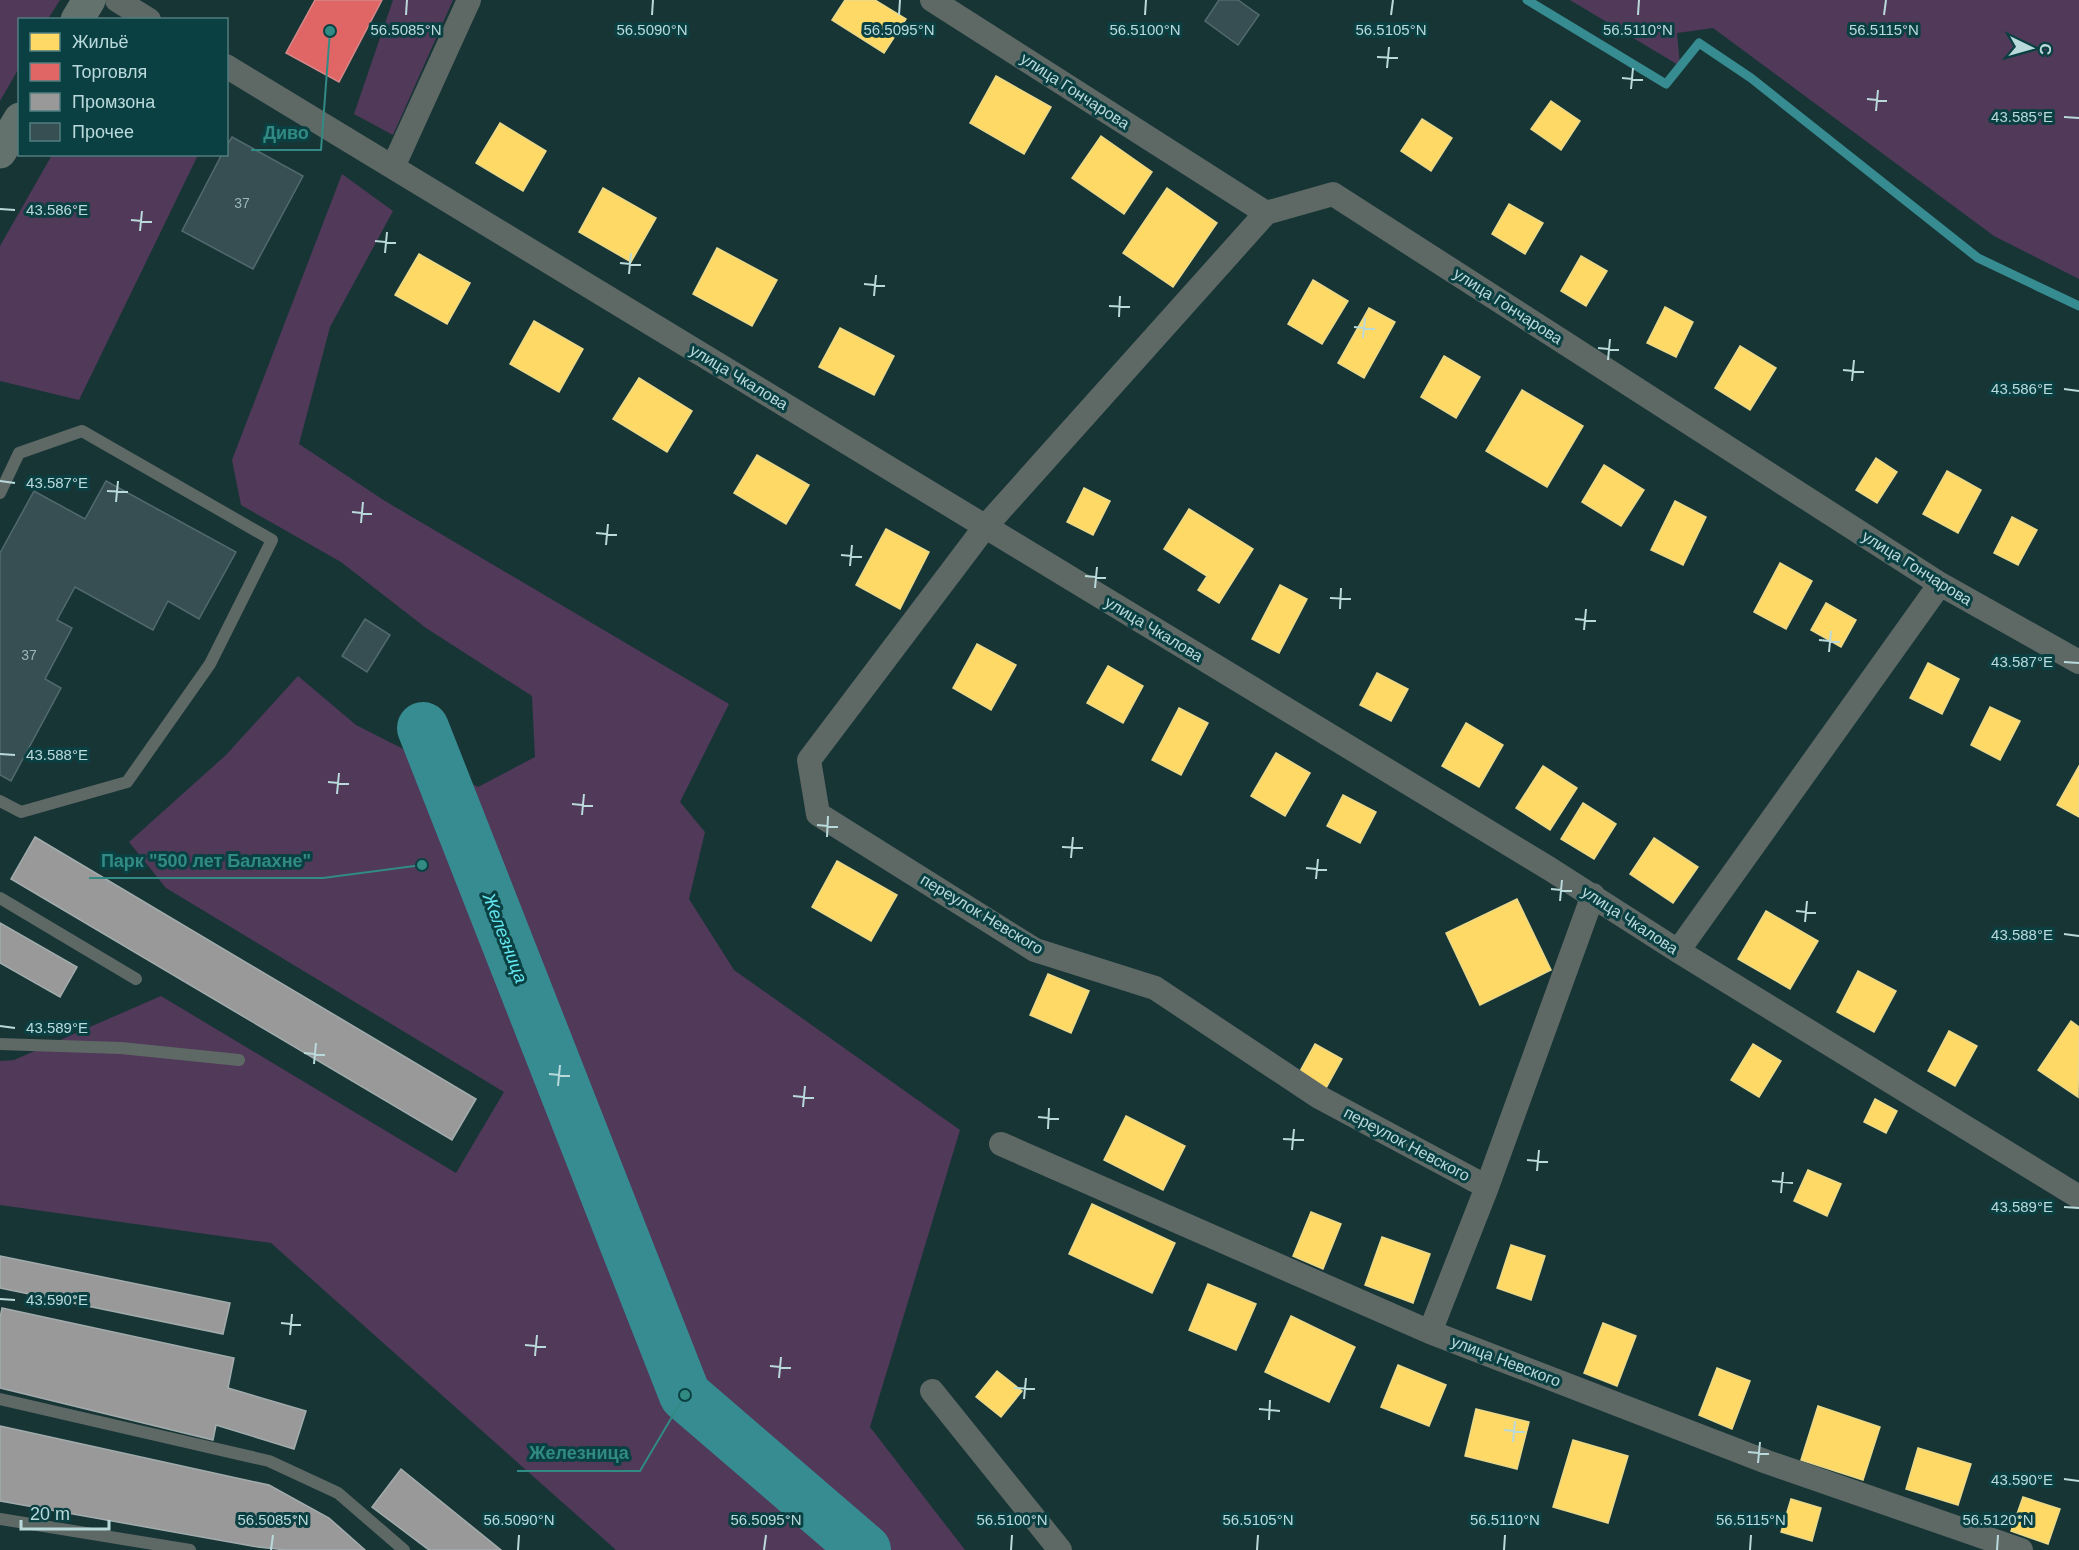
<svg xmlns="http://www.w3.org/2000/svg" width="2079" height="1550" font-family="Helvetica,sans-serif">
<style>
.green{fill:#503959}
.homes{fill:#ffd966;stroke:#ead989;stroke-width:1.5}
.shops{fill:#e06666;stroke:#d58889;stroke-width:1.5}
.industry{fill:#999;stroke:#a3acad;stroke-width:1.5}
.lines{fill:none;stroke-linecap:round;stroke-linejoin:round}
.stream{stroke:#378c92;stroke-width:9}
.river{stroke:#378c92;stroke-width:52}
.building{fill:#374f53;stroke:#526a6f;stroke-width:1.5}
.service{stroke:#5e6966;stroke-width:12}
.minor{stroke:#5e6966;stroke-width:24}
.primary{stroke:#63726d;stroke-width:33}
.ticks{fill:none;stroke:#bad9db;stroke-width:2}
.labels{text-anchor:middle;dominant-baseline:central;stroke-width:6;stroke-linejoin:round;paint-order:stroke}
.number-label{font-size:14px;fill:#99b6b9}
.street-label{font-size:16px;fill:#bad9db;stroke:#0b4043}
.water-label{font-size:18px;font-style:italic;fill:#64e7f0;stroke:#0b4043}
.ticks-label{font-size:15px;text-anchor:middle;fill:#bad9db;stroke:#0b4043;stroke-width:6;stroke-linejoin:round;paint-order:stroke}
.leader{fill:none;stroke:#318a84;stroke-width:2}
.callout-dot{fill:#318a84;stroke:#0b4043;stroke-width:2}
.callout-label{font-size:18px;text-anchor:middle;font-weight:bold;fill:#318a84;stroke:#0b4043;stroke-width:6;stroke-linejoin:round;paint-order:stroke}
</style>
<rect width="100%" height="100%" fill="#183536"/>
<path class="green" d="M0,0H60L48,19L20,20L19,68L0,101Z
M393,0H453L393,135L354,114Z
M1570,0H2079V279L1994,236L1713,28L1677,33L1680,66Z
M52,155H198L79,400L0,381V246Z
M342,174L393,211L330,327L299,444L385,501L729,704L680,802L705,832L689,899L734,970L960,1130L870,1427L965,1550H616L271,1243L0,1205V1061L14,1060L161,996L456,1173L504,1092L166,888L129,842L226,755L298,676L356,725L478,787L535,757L532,696L426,628L341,562L241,505L232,460Z"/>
<path class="homes" d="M845,0H875L906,19L884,53L832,20Z
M996,76L1051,107L1024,154L970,123Z
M1551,101L1580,121L1561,150L1531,129Z
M1422,119L1452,138L1431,171L1401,151Z
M500,123L546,151L523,191L476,163Z
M1101,136L1152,172L1124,214L1072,178Z
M603,188L656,218L631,262L579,232Z
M1167,188L1217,223L1173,287L1123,253Z
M1509,204L1543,223L1525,254L1492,234Z
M717,248L777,280L752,326L693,294Z
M419,254L470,283L447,324L395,295Z
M1581,256L1607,271L1586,306L1561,291Z
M1313,280L1348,301L1322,344L1288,324Z
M1665,307L1693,322L1676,357L1647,343Z
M1369,308L1395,322L1364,378L1338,363Z
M534,321L583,349L559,392L510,364Z
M840,328L894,356L874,395L819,367Z
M1740,346L1776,368L1750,410L1715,388Z
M1444,356L1480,377L1456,418L1421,397Z
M639,378L692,411L667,452L613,419Z
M1522,390L1583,426L1547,487L1486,451Z
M757,455L809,485L786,524L734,493Z
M1876,458L1897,472L1877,503L1856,490Z
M1604,465L1644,490L1621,526L1582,502Z
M1947,471L1981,490L1958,533L1923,514Z
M1084,488L1110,501L1093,535L1067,522Z
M1675,501L1706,517L1683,565L1651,550Z
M1189,509L1253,549L1219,603L1198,590L1207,576L1164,549Z
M2012,517L2037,530L2018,565L1994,553Z
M886,529L929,552L900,609L856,585Z
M1780,563L1812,581L1786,629L1754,612Z
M1280,585L1307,599L1279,653L1252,639Z
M1826,603L1856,620L1841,647L1811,630Z
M977,644L1016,665L991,710L953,688Z
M1928,663L1959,679L1942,714L1910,698Z
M1108,666L1143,686L1123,723L1087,703Z
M1377,673L1408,689L1391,721L1360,705Z
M1990,707L2020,721L2000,760L1971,745Z
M1179,708L1208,723L1181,775L1152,760Z
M1466,723L1503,745L1479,787L1442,766Z
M1276,753L1310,773L1285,816L1251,796Z
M1543,766L1577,788L1550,830L1516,808Z
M2079,766V817L2057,805Z
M1343,795L1376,812L1360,843L1327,826Z
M1583,803L1616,824L1594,859L1561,839Z
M1654,838L1698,867L1673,903L1630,874Z
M837,861L897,895L871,941L812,907Z
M1517,899L1551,970L1480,1005L1446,933Z
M1766,911L1818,941L1790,989L1738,959Z
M1858,971L1896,991L1874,1032L1837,1012Z
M1048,974L1089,991L1071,1033L1030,1015Z
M2071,1021L2079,1027L2078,1097L2038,1070Z
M1949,1031L1977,1046L1955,1086L1928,1071Z
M1315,1044L1342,1059L1325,1090L1298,1075Z
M1753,1044L1781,1061L1759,1097L1731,1080Z
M1875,1099L1897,1111L1886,1133L1864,1122Z
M1126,1116L1185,1146L1163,1190L1104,1160Z
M1808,1170L1841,1184L1827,1216L1794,1201Z
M1092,1204L1175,1243L1152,1293L1069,1254Z
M1311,1212L1341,1224L1323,1269L1293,1256Z
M1382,1237L1430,1254L1413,1303L1365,1285Z
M1511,1245L1545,1256L1531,1300L1497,1288Z
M1208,1284L1256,1304L1236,1350L1189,1330Z
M1291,1316L1355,1347L1329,1402L1265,1372Z
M1603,1323L1636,1336L1617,1386L1584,1373Z
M1398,1365L1446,1385L1429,1426L1381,1407Z
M1717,1368L1750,1381L1732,1429L1699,1415Z
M997,1371L1022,1391L1001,1417L976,1397Z
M1818,1406L1880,1427L1863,1480L1801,1460Z
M1476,1409L1529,1422L1517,1469L1465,1456Z
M1573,1440L1628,1456L1608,1523L1553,1507Z
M1918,1448L1971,1464L1958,1505L1906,1489Z
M2023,1497L2060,1509L2048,1544L2011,1531Z
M1791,1499L1821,1508L1812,1541L1781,1532Z"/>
<path class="shops" d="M315,0H382L339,82L286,53Z"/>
<path class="industry" d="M35,837L476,1099L452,1140L11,879Z
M0,923L77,967L60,997L0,963Z
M0,1256L230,1303L223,1334L0,1288Z
M2,1308L234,1358L228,1388L306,1411L294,1449L216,1425L213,1440L0,1388V1318Z
M0,1426L269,1485L329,1518L365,1550H287L258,1547L0,1501Z
M401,1469L501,1550H429L372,1507Z"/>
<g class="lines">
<path class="stream" d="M1527,0L1666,84L1699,43L1751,78L1978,258L2079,306"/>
<path class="river" d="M423,728L685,1395L865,1550"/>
</g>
<path class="building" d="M1219,0H1238L1259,15L1238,45L1205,21Z
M232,137L303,176L253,269L182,231L222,154H226V147Z
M106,481L236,552L199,619L168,601L153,630L75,587L57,620L72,628L45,679L61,688L11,781L0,775V553L34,491L85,519Z
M365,619L390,635L367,672L342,656Z"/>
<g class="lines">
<path class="service" d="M0,493L19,453L82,431L272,540L210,664L127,782L21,812L0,801
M0,898L136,979
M0,1044L121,1048L239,1060
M0,1399L269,1461L338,1493L404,1550
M0,1519L190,1550"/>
<path class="minor" d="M117,0L149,20
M932,0L1266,213L1333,194L1940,584L2079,662
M226,66L1550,869L1678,951L2079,1197
M393,167L469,0
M1266,213L985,527L809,760L818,814L1035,950L1155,988L1319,1097L1487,1187
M1678,951L1940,584
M1001,1144L1430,1332L1767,1462L2021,1550
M1430,1332L1487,1187L1593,895
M932,1391L1060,1550"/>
<path class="primary" d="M77,20L89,0
M0,152L20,119"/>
</g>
<path class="ticks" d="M406,15L407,0M652,15L653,0M899,15L900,0M1145,15L1146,0M1391,15L1393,0M1638,15L1639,0M1884,15L1886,0M1377,57L1398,58M1387,68L1389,47M1622,78L1643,80M1631,89L1633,68M1867,99L1887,101M1876,111L1878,90M2064,117L2079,118M0,209L15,210M131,220L152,222M140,231L142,211M375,241L396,243M385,253L387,232M620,263L641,265M629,274L631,253M864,284L885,286M874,296L876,275M1109,306L1130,307M1119,317L1120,296M1354,327L1375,329M1363,338L1365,318M1598,348L1619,350M1608,360L1610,339M1843,370L1864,372M1852,381L1854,360M2064,389L2079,391M0,481L15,483M107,491L128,492M116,502L118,481M352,512L372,514M361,523L363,502M596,533L617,535M606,545L608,524M841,555L862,557M850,566L852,545M1085,576L1106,578M1095,588L1097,567M1330,598L1351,599M1340,609L1341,588M1575,619L1596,621M1584,630L1586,609M1819,640L1840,642M1829,652L1831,631M2064,662L2079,663M0,754L15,755M328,782L349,784M337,794L339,773M572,804L593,806M582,815L584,794M817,825L838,827M827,837L828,816M1062,847L1083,848M1071,858L1073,837M1306,868L1327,870M1316,879L1318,859M1551,889L1572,891M1560,901L1562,880M1796,911L1816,913M1805,922L1807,901M2064,934L2079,936M0,1026L15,1028M304,1053L325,1055M314,1064L316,1043M549,1074L570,1076M558,1086L560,1065M793,1096L814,1098M803,1107L805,1086M1038,1117L1059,1119M1048,1129L1049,1108M1283,1139L1304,1140M1292,1150L1294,1129M1527,1160L1548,1162M1537,1171L1539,1150M1772,1181L1793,1183M1781,1193L1783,1172M2064,1207L2079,1208M0,1299L15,1300M281,1323L301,1325M290,1335L292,1314M525,1345L546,1347M535,1356L537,1335M770,1366L791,1368M779,1378L781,1357M1014,1388L1035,1389M1024,1399L1026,1378M1259,1409L1280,1411M1269,1420L1270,1400M1504,1430L1525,1432M1513,1442L1515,1421M1748,1452L1769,1454M1758,1463L1760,1442M2064,1479L2079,1481M271,1550L273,1535M518,1550L519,1535M764,1550L766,1535M1011,1550L1012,1535M1257,1550L1258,1535M1504,1550L1505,1535M1750,1550L1751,1535M1997,1550L1998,1535"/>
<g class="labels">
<g class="number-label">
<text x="242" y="203">37</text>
<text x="29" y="655">37</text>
</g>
<g class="street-label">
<text transform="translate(1075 91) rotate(33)">улица Гончарова</text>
<text transform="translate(1508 306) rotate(33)">улица Гончарова</text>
<text transform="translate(739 377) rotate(31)">улица Чкалова</text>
<text transform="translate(1917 568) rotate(32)">улица Гончарова</text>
<text transform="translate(1154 629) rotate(31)">улица Чкалова</text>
<text transform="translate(982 914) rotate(31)">переулок Невского</text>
<text transform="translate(1630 920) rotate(33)">улица Чкалова</text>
<text transform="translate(1407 1144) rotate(28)">переулок Невского</text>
<text transform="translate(1506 1361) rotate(21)">улица Невского</text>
</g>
<g class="water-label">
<text transform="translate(505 938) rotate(69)">Железница</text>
</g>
</g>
<g class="ticks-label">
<text x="406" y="35">56.5085°N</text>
<text x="652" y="35">56.5090°N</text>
<text x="899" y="35">56.5095°N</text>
<text x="1145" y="35">56.5100°N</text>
<text x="1391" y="35">56.5105°N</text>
<text x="1638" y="35">56.5110°N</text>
<text x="1884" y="35">56.5115°N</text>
<text x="2022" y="122">43.585°E</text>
<text x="57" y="215">43.586°E</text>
<text x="2022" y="394">43.586°E</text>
<text x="57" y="488">43.587°E</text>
<text x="2022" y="667">43.587°E</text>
<text x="57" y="760">43.588°E</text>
<text x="2022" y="940">43.588°E</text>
<text x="57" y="1033">43.589°E</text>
<text x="2022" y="1212">43.589°E</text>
<text x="57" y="1305">43.590°E</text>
<text x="2022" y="1485">43.590°E</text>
<text x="273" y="1525">56.5085°N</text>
<text x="519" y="1525">56.5090°N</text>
<text x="766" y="1525">56.5095°N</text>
<text x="1012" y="1525">56.5100°N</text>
<text x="1258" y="1525">56.5105°N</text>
<text x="1505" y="1525">56.5110°N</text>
<text x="1751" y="1525">56.5115°N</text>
<text x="1998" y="1525">56.5120°N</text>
</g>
<path class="leader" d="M330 31L321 150H251M422 865L323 878H89M685 1395L640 1471H517"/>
<g class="callout-dot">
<circle cx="330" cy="31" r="6"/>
<circle cx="422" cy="865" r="6"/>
<circle cx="685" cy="1395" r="6"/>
</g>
<g class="callout-label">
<text x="286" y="139">Диво</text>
<text x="206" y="867">Парк "500 лет Балахне"</text>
<text x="579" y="1459">Железница</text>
</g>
<rect x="18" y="18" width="210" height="138" fill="#0b4043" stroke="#517d80" stroke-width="1.5"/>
<rect x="30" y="33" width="30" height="18" fill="#ffd966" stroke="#517d80" stroke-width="1.5"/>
<text x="72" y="48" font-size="18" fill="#bad9db">Жильё</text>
<rect x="30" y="63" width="30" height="18" fill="#e06666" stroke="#517d80" stroke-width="1.5"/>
<text x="72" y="78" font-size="18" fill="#bad9db">Торговля</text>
<rect x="30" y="93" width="30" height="18" fill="#999999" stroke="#517d80" stroke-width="1.5"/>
<text x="72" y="108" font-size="18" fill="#bad9db">Промзона</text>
<rect x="30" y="123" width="30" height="18" fill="#374f53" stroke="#517d80" stroke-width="1.5"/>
<text x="72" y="138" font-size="18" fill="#bad9db">Прочее</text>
<g transform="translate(2031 48) rotate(95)" stroke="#0b4043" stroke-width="4.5" paint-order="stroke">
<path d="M0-4.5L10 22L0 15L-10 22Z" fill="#bad9db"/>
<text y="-9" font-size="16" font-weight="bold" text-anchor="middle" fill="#bad9db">С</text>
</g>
<path d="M21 1520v9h88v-9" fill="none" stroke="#bad9db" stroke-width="3"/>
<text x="30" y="1520" font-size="18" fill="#bad9db" stroke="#0b4043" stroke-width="4.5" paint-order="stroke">20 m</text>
</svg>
